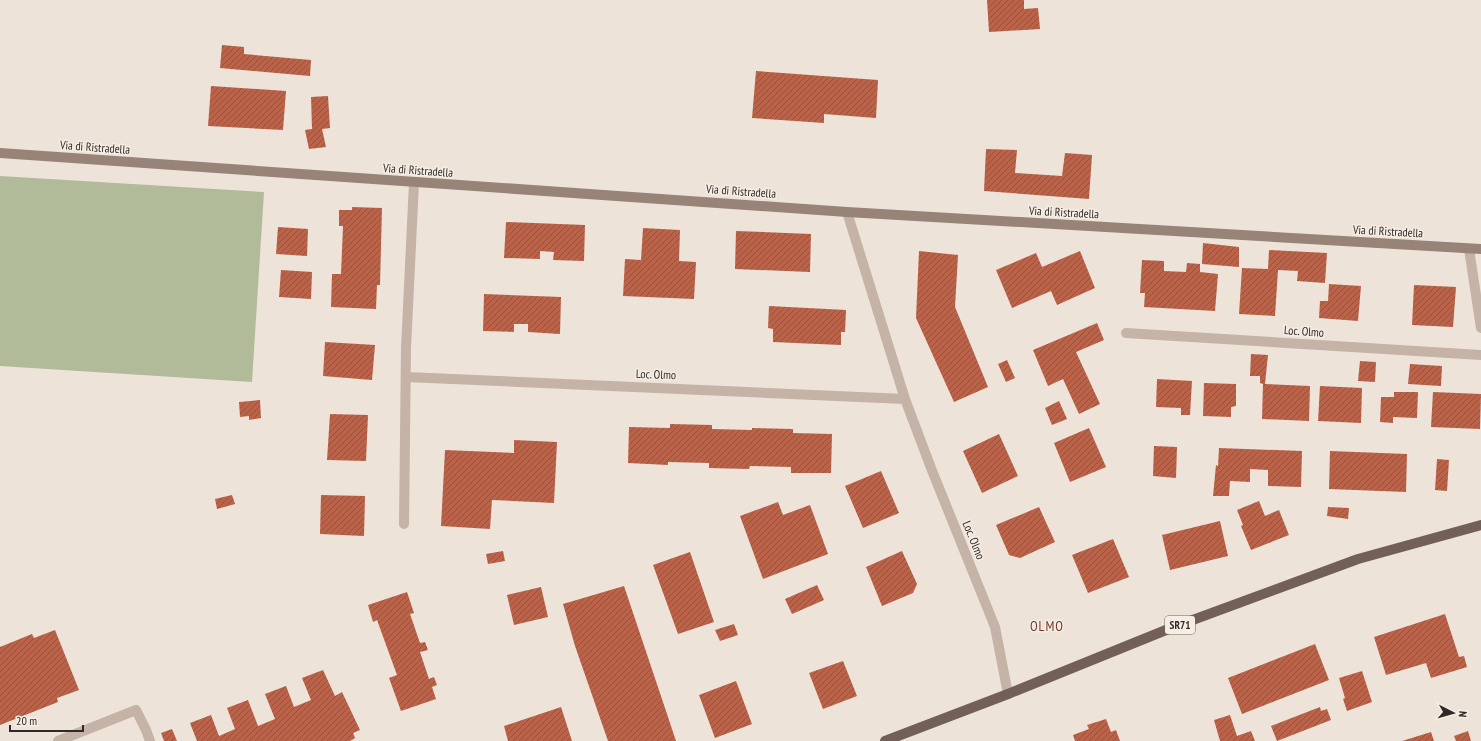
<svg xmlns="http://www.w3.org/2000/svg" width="1481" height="741" font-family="'PT Sans Narrow',sans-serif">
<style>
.pitch{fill:#b1bb9a}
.building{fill:url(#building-hatch)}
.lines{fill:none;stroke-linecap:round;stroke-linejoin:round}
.lane{stroke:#c4b3a6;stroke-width:10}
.street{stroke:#c4b3a6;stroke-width:10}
.secondary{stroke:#988378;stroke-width:10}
.primary{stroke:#726058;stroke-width:10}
.labels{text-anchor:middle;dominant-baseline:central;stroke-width:3;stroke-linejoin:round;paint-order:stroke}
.shield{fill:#f6eee4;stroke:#6c645f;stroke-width:1}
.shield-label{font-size:11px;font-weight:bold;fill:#312926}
.street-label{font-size:12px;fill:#312926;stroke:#f6eee4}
.quarter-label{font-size:14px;letter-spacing:1px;fill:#783927;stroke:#f6eee4}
</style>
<defs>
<pattern id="building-hatch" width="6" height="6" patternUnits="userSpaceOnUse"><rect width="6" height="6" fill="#b9634b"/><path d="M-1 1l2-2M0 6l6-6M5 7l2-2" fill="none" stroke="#97523e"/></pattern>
</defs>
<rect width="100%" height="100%" fill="#eee3d9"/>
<path class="pitch" d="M0,176L264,192L252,382L0,366Z"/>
<path class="building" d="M987,0H1024V9L1038,8L1040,29L989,32Z
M222,45L244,47V54L311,60L310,76L220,68Z
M756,71L878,80L876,118L824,114V123L752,118Z
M211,86L286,91L283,130L208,126Z
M328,96L330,128L322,129L326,147L309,149L305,130L312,129L311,97Z
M986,149L1017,150L1015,173L1062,176L1065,153L1092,155L1089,199L984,191Z
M352,207L382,208L380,285H377L376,309L331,307L332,274H341L343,226H339V210H352Z
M506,222L585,225L584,261L553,260L554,252L540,251V259L504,258Z
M278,227L308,229L307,256L276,254Z
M643,228L680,230L679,261L696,262L694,299L623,296L625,259L641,260Z
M736,231L811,234L810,272L735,269Z
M1203,243L1239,247V267L1202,264Z
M1269,250L1327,253L1325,283L1297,281L1298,271L1278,270L1275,316L1239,314L1242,268L1268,269Z
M919,251L958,255L955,307L988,387L954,402L916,318Z
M1080,251L1095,288L1057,305L1051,291L1012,308L996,270L1036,253L1042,267Z
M1142,260L1164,261V271L1186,272L1187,263L1200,264V272L1218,274L1215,311L1144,307L1145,293H1140Z
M281,270L312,272L311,299L279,297Z
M1329,284L1361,286L1358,321L1319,318L1320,301H1328Z
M1414,285L1456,287L1453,327L1412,325Z
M484,294L561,297L560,334L528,332V324H514V332L483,331Z
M769,306L846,310L845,332H841V345L773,342V329L768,328Z
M1097,323L1104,340L1076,352L1100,404L1079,414L1063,379L1048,386L1033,350Z
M325,342L375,345L372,380L323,376Z
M1251,354L1268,355L1265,384L1310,386L1309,421L1262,419L1263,384L1260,383V376H1250Z
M1007,360L1015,378L1006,382L998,364Z
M1360,361L1376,362L1375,382L1358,381Z
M1410,364L1442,366L1441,386L1408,384Z
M1157,379L1192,381L1190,415H1181V408L1156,407Z
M1204,383L1236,384V406L1231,407V417L1203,416Z
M1320,386L1362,388L1361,423L1318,421Z
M1394,392H1418L1417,418L1393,417V423L1380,422L1381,397H1394Z
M1433,392L1481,394L1480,429L1431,427Z
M260,400L261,418L249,420V416L240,417L239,402Z
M1059,401L1067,419L1052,425L1045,408Z
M330,414L368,415L366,461L327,460Z
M670,424L712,425V429L752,430V428L793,429V433L832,434L831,473H791V467L750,466L749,469L709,468V463L668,462V465L628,463L629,427L670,428Z
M1089,428L1106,467L1070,482L1054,443Z
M999,434L1018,476L982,493L963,451Z
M514,440L557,442L554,503L492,500L490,529L441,526L445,450L514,453Z
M1154,446L1177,447L1176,478L1153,476Z
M1219,448L1302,451L1301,487L1268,486V470L1250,469V482L1230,481L1229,496H1213L1216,465L1218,466Z
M1330,451L1407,454L1406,492L1329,489Z
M1437,459L1449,460L1447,491L1435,490Z
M881,471L899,513L863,528L845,486Z
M232,495L235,504L217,509L215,499Z
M321,495L365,496L364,536L320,534Z
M1259,501L1265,516L1279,510L1289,535L1251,550L1241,526L1243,525L1237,510Z
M778,502L783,515L810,505L828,554L763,579L740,516Z
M1039,507L1055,542L1020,558L1009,555L996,525Z
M1328,507L1349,508L1348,519L1327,516Z
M1220,521L1228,556L1170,570L1162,535Z
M1113,539L1129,577L1088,593L1072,555Z
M503,551L505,561L488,564L486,554Z
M902,551L917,584L913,593L882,606L866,567Z
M690,552L714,622L678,634L653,565Z
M817,585L824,600L792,614L785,599Z
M624,586L667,714L676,741H608L575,646L563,604Z
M541,587L548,617L514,625L507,595Z
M407,592L414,613L410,614L420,643L425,642L428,650L420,652L429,679L434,677L437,685L432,687L436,699L401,711L389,678L397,675L377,620L373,622L368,605Z
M1445,614L1459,657L1464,656L1467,667L1431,678L1426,663L1386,675L1374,637Z
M734,624L738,635L720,641L715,630Z
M55,630L79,690L57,698L58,702L0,725V647L32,634L34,638Z
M1315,644L1329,680L1242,714L1228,678Z
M843,661L857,696L823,709L809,673Z
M323,670L335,696L342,692L360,730L353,733L355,738L350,741H197L190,723L211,715L219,736L235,729L227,708L248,700L258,726L275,719L265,694L286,686L294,707L311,700L302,678Z
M1362,671L1372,702L1347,711L1343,699L1345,698L1339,678Z
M736,681L752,724L715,738L699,695Z
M561,707L572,741H508L504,726Z
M1320,707L1321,711L1327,709L1331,720L1277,741L1271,726Z
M1230,715L1237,736L1251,731L1255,741H1220L1214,720Z
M1106,719L1111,732L1116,730L1120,741H1075L1073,735L1089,729L1087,725Z
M172,729L177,741H164L161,733Z
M1468,731L1471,741H1456L1454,736Z
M1431,732L1434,741H1402Z"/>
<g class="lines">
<path class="lane" d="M58,741L136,710L146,730L150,741"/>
<path class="street" d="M847,212L905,399L931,468L995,627L1008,694
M1469,249L1481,328
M1126,333L1481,355
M406,377L905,399
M404,524L406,348L414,183"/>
<path class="secondary" d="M0,153L847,212L1481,249"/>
<path class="primary" d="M885,741L1008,694L1171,628L1358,559L1481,525"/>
</g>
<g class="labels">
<rect class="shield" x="1165" y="616" width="30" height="18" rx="3"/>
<g class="shield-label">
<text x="1180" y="625">SR71</text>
</g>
<g class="street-label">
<text transform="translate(95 147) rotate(4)">Via di Ristradella</text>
<text transform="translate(418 170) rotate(4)">Via di Ristradella</text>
<text transform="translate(741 191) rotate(4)">Via di Ristradella</text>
<text transform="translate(1064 212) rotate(3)">Via di Ristradella</text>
<text transform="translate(1388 231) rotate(3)">Via di Ristradella</text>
<text transform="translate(1304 331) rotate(4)">Loc. Olmo</text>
<text transform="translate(656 374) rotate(2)">Loc. Olmo</text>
<text transform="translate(974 540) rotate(68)">Loc. Olmo</text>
</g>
<g class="quarter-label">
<text x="1047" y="626">OLMO</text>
</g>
</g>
<g transform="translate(1453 713) rotate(96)" stroke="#f6eee4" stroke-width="3" paint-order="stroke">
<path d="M0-3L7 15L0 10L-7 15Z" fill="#312926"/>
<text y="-6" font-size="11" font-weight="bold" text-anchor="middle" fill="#312926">N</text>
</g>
<path d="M10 725v6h73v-6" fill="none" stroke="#312926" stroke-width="2"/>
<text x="16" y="725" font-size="12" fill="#312926" stroke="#f6eee4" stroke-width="3" paint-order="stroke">20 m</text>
</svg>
